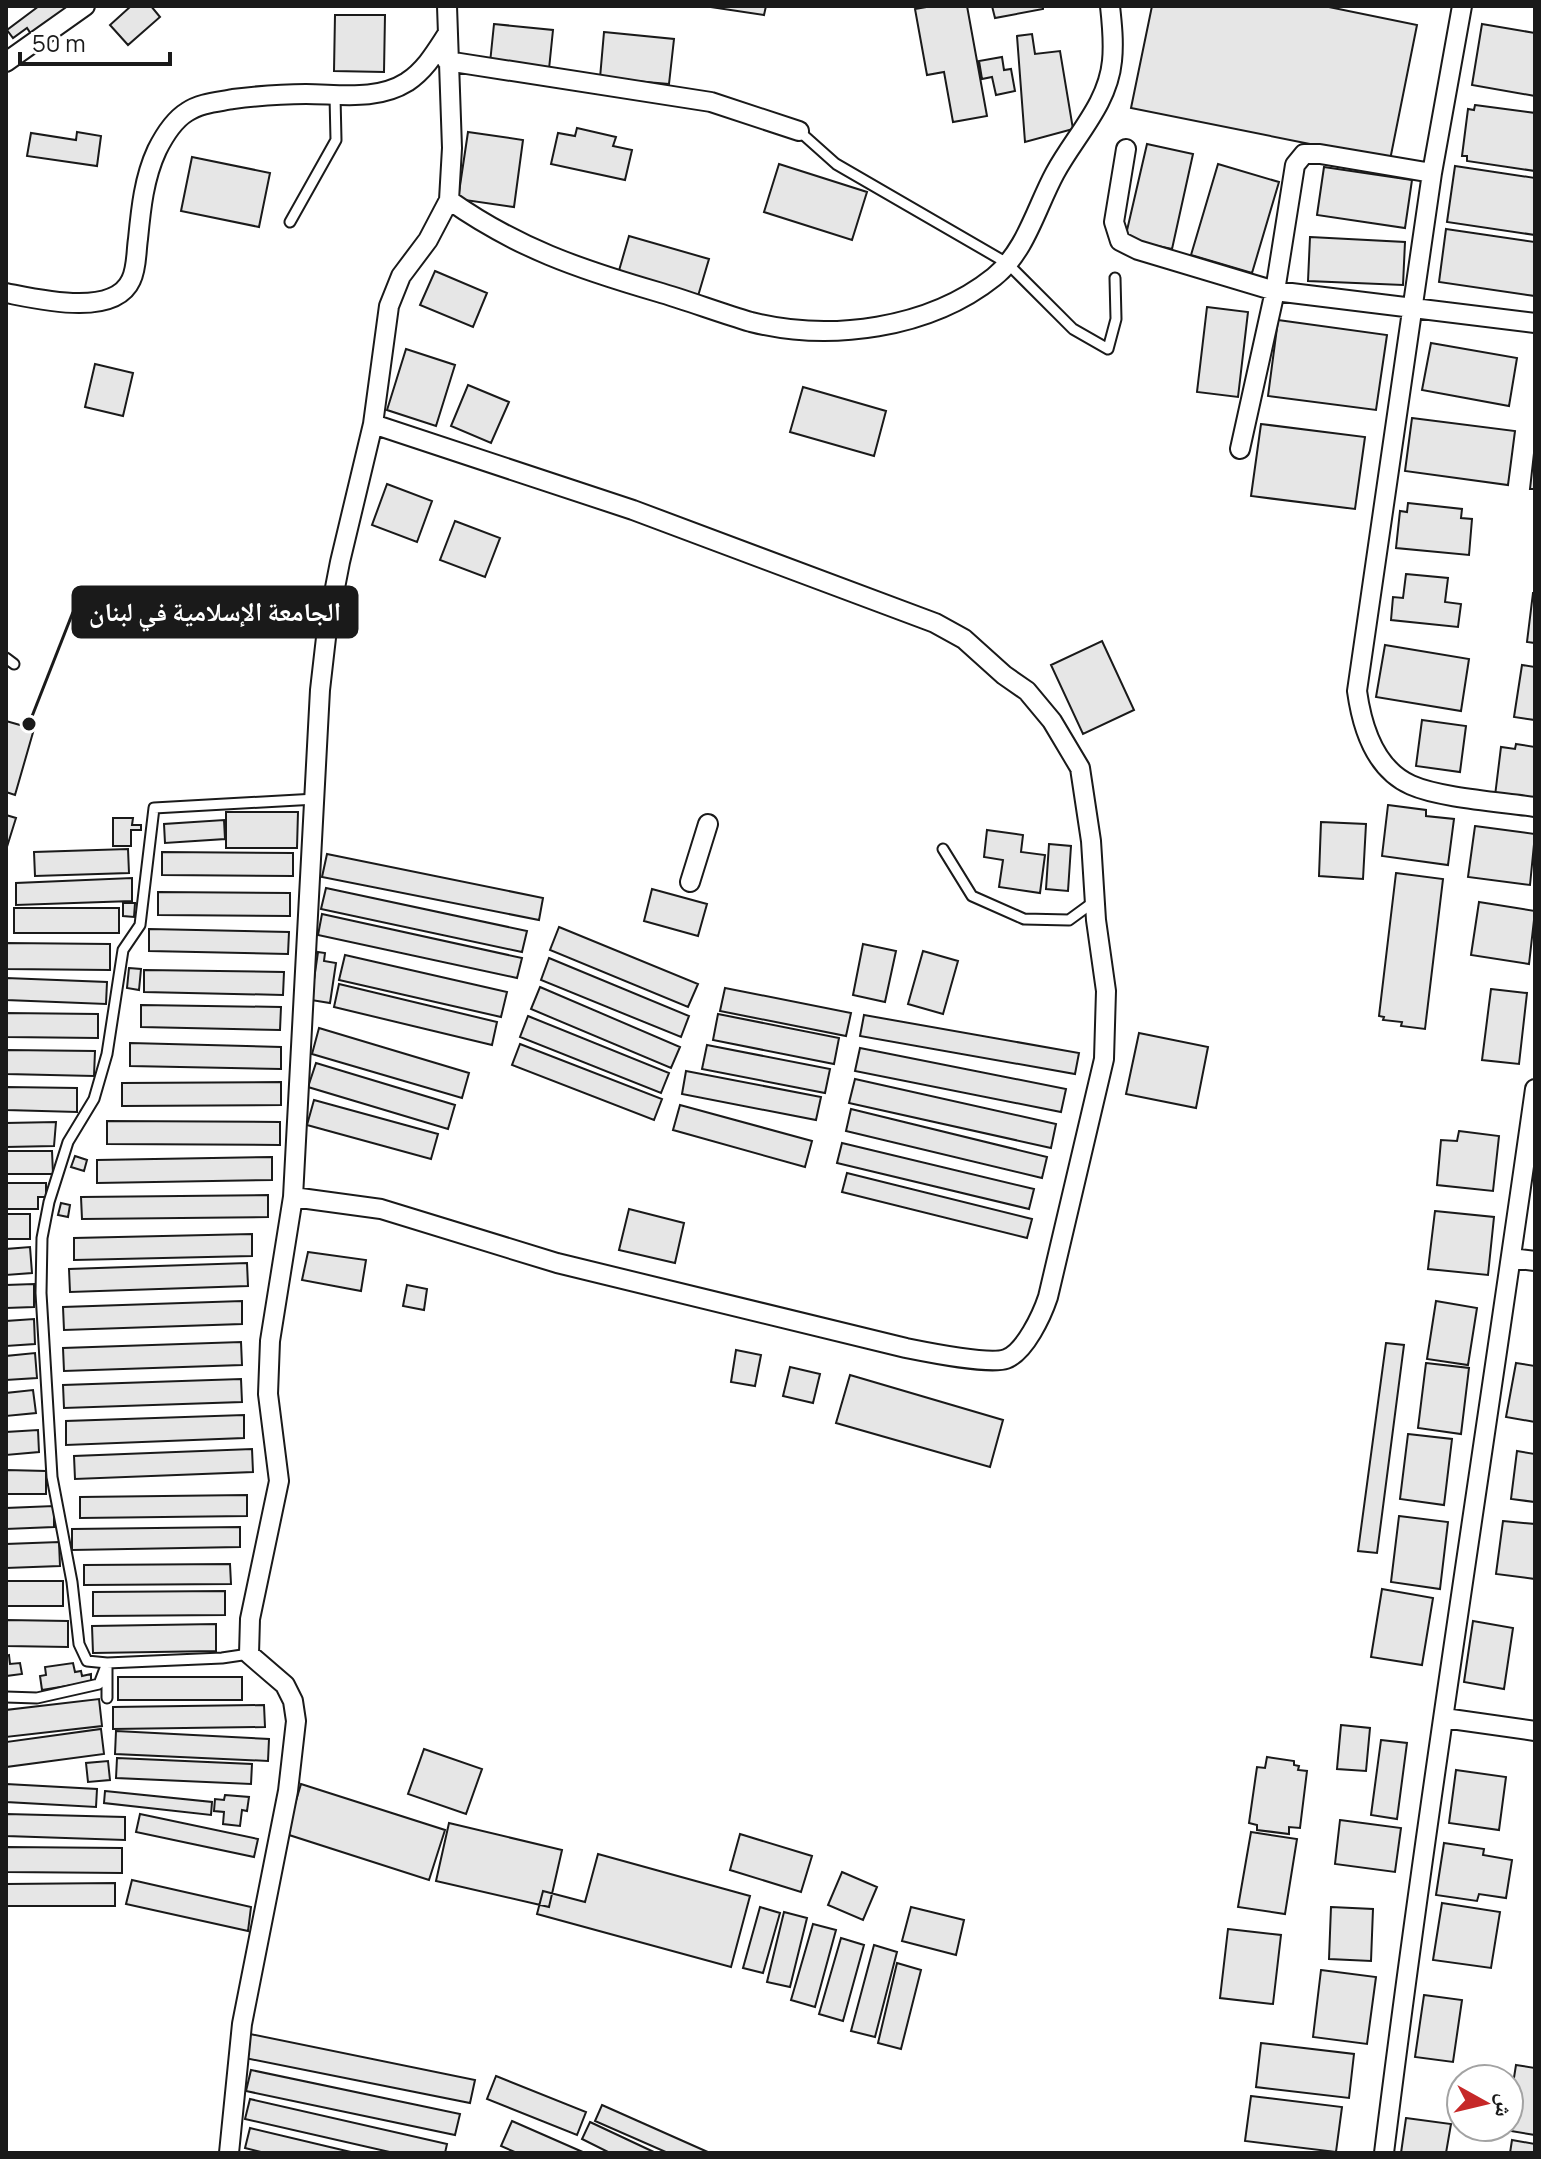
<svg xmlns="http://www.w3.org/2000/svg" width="1541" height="2159" font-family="Manrope,'Noto Naskh Arabic',sans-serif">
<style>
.building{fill:#e6e6e6;stroke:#1a1a1a;stroke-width:2}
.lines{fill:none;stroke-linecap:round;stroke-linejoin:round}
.lane-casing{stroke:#1a1a1a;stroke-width:13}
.street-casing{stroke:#1a1a1a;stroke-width:22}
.lane{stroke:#fff;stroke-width:9}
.street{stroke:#fff;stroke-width:18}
.leader{fill:none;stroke:#1a1a1a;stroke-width:3}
.callout-dot{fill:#1a1a1a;stroke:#fff;stroke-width:3}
.callout{fill:#1a1a1a;stroke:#1a1a1a;stroke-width:3}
.callout-label{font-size:26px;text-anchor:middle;font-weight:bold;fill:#fff}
</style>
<rect width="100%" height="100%" fill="#fff"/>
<path class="building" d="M39,6H80L35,40L27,28L13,38L7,30Z
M131,6H151L160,17L128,45L110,25Z
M704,6H766L764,15Z
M932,6H967L987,116L953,122L944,72L927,75L915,9Z
M992,6H1043V9L995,18Z
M1152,6H1324L1417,25L1390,160L1131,108Z
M335,15H385L384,72L334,71Z
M494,24L553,30L549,69L490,63Z
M1482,24L1535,33V96L1472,85Z
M604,32L674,39L669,84L600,78Z
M1032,34L1035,54L1060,51L1073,129L1025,142L1017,36Z
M1002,57L1004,70L1011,69L1015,91L996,95L992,77L982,79L979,61Z
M1475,105L1535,113V171L1467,161V156H1462L1468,109L1474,110Z
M577,128L616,137L613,146L632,150L625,180L551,164L558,133L575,136Z
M77,132L101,136L97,166L27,156L31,133L76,140Z
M468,132L523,140L514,207L458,199Z
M1147,144L1193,154L1172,249L1125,239Z
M192,157L270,173L259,227L181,211Z
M779,164L867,192L852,240L764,212Z
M1218,164L1279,182L1252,273L1191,255Z
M1455,166L1535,178V235L1447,222Z
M1324,167L1412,180L1405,228L1317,215Z
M1446,229L1535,242V296L1439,282Z
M629,236L709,259L698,296L618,274Z
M1310,237L1405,242L1403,285L1308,281Z
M435,271L487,293L473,327L420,305Z
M1207,307L1248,312L1238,397L1197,392Z
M1278,320L1387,335L1376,410L1268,396Z
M1431,343L1517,358L1509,406L1422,390Z
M406,349L455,365L436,426L387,410Z
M95,364L133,373L123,416L85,407Z
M468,385L509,402L491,443L451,426Z
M803,387L886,411L874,456L790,432Z
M1412,418L1515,431L1508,485L1405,471Z
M1261,424L1365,437L1355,509L1251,496Z
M1535,444V489H1530Z
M387,484L432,501L417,542L372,525Z
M1408,503L1462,509L1461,518L1472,519L1469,555L1396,548L1400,511L1407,512Z
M455,521L500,538L485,577L440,560Z
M1406,574L1448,578L1445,602L1461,604L1458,627L1391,620L1393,597L1403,598Z
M1533,593H1535V643L1527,642Z
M1102,641L1134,710L1083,734L1051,665Z
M1385,645L1469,659L1461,711L1376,697Z
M1522,665L1535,667V720L1514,717Z
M1422,720L1466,726L1460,772L1416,766Z
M6,721L34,729L15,795L6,792Z
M1516,744L1535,747V802L1495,796L1501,747L1515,749Z
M1388,805L1426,810V816L1454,819L1448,865L1382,856Z
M226,812H298L297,848H226Z
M6,815L16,818L6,850Z
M113,818H133L132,825H141V830H131V846H113Z
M224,820L225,839L165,843L164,824Z
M1321,822L1366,824L1363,879L1319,876Z
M1475,826L1535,834L1530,885L1468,877Z
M987,830L1023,835L1021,852L1045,855L1040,893L999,887L1003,860L984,857Z
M1049,844L1071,846L1068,891L1046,889Z
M128,849L129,873L35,876L34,852Z
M162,852L293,853V876L162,875Z
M327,854L543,898L539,920L322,877Z
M1396,873L1443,879L1425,1029L1401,1026L1402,1022L1383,1020L1384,1017L1379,1016Z
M132,878V901L16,905V883Z
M326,888L527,931L522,952L321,909Z
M652,889L707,904L698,936L644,921Z
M158,892L290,893V916L158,915Z
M1479,902L1535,911L1529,964L1471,955Z
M123,903H135L134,917L123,916Z
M14,908H119V933H14Z
M322,914L522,958L517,978L318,935Z
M559,927L698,984L688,1007L550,950Z
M149,929L289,932L288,954L149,951Z
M6,943L110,944V970L6,969Z
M863,944L896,951L885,1002L853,995Z
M923,951L958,961L943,1014L908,1004Z
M318,952L325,953L324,961L336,963L330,1003L311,1000Z
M345,955L507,992L501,1017L339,980Z
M549,958L689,1016L681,1037L541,980Z
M129,968L141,969L139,990L127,988Z
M144,970L284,972L283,995L144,992Z
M6,978L107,982L106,1004L6,1000Z
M339,984L497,1022L492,1045L334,1007Z
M540,987L680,1047L671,1068L531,1009Z
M725,988L851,1013L846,1036L720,1011Z
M1491,989L1527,993L1519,1064L1482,1060Z
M141,1005L281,1007L280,1030L141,1027Z
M6,1013L98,1014V1038L6,1037Z
M718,1014L839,1038L834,1064L713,1040Z
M864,1015L1079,1053L1075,1074L860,1036Z
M528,1016L669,1073L661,1093L520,1037Z
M319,1028L469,1073L462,1098L312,1054Z
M1139,1033L1208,1047L1196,1108L1126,1094Z
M130,1043L281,1047V1069L130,1066Z
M520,1044L662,1099L654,1120L512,1065Z
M707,1045L830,1069L825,1093L702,1069Z
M860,1048L1066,1089L1061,1112L855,1071Z
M6,1050L95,1051L94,1076L6,1074Z
M316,1063L455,1105L448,1129L308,1087Z
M686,1071L821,1097L816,1120L682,1094Z
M855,1079L1056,1124L1051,1148L849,1103Z
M281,1082V1105L122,1106V1083Z
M6,1087L77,1088V1112L6,1110Z
M314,1100L438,1134L431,1159L307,1125Z
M680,1105L812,1141L805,1167L673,1130Z
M851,1109L1047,1157L1042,1178L846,1131Z
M107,1121L280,1122V1145L107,1144Z
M56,1122L54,1146L6,1147V1123Z
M1459,1131L1499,1136L1493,1191L1437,1185L1441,1140L1457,1141Z
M842,1143L1034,1189L1029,1209L837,1163Z
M6,1151H52L53,1174H6Z
M75,1156L87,1160L84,1171L71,1167Z
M272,1157V1180L97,1183V1160Z
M847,1173L1032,1219L1027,1238L842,1192Z
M6,1183H46V1197H38V1209H6Z
M268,1195V1217L82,1219L81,1197Z
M61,1203L70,1205L68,1217L58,1215Z
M629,1209L684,1223L675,1263L619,1250Z
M1435,1211L1494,1217L1488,1275L1428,1269Z
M6,1214H30V1239H6Z
M252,1234V1256L74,1260V1238Z
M30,1247L32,1273L6,1275V1249Z
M308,1252L366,1260L361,1291L302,1280Z
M247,1263L248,1286L70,1292L69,1269Z
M34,1284V1307L6,1308V1285Z
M407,1285L427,1289L424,1310L403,1306Z
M242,1301V1324L64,1330L63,1307Z
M1436,1301L1477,1308L1468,1365L1427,1359Z
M34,1319L35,1344L6,1346V1321Z
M241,1342L242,1365L64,1371L63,1348Z
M1386,1343L1404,1345L1377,1553L1358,1551Z
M736,1350L761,1355L755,1386L731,1382Z
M35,1353L37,1378L6,1380V1356Z
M1426,1363L1469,1368L1461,1434L1418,1428Z
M1516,1363L1535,1366V1422L1506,1417Z
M790,1367L820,1374L813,1403L783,1396Z
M850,1375L1003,1420L990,1467L836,1423Z
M241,1379L242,1402L64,1408L63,1385Z
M33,1390L36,1413L6,1416V1393Z
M244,1415V1438L66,1445V1421Z
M38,1430L39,1452L6,1455V1432Z
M1408,1434L1452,1439L1444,1505L1400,1499Z
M252,1449L253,1472L75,1479L74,1456Z
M1517,1451L1535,1454V1502L1511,1499Z
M6,1470L46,1471V1494H6Z
M247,1495V1516L80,1518V1497Z
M54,1506V1527L6,1529V1508Z
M1399,1516L1448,1522L1440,1589L1391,1582Z
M1503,1521L1535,1524V1579L1496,1574Z
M240,1527V1547L72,1550V1529Z
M59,1542L60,1566L6,1568V1544Z
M230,1564L231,1584L84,1585V1565Z
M6,1581H63V1606H6Z
M1382,1589L1433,1598L1422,1665L1371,1657Z
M225,1591V1615L93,1616V1592Z
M6,1620L68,1621V1647L6,1646Z
M1473,1621L1513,1628L1504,1689L1464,1682Z
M216,1624V1651L93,1653L92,1626Z
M9,1655L10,1664L20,1663L22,1674L6,1676V1656Z
M73,1663L75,1672L81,1671L82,1676L91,1674V1682L42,1690L40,1676L46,1675L45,1667Z
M118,1677H242V1700H118Z
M99,1699L102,1726L6,1737V1710Z
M264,1705L265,1727L113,1729V1707Z
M1341,1725L1370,1728L1366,1771L1337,1769Z
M101,1729L104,1754L6,1767V1742Z
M116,1731L269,1739L268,1761L115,1754Z
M1381,1740L1407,1743L1397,1819L1371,1815Z
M424,1749L482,1769L466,1814L408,1794Z
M1267,1757L1294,1761V1765L1299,1766L1298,1770L1307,1771L1300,1828L1289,1827V1834L1257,1830V1825L1249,1823L1257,1767L1265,1768Z
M117,1758L252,1764L251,1784L116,1778Z
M108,1761L110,1780L88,1782L86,1763Z
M1456,1770L1506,1777L1499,1830L1449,1823Z
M6,1784L97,1789L96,1807L6,1802Z
M301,1784L445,1830L429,1880L286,1834Z
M105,1791L212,1802L211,1815L104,1803Z
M225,1795L249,1797L247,1811L242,1810L240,1826L223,1824L224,1812L214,1811L215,1799L224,1800Z
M6,1814L125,1817V1840L6,1836Z
M140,1814L258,1839L254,1857L136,1832Z
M1340,1820L1401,1828L1395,1872L1335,1864Z
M449,1823L562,1850L549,1907L436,1881Z
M1251,1832L1297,1839L1285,1914L1238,1907Z
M740,1834L812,1856L801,1892L730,1870Z
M1444,1843L1484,1849L1483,1855L1512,1860L1506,1898L1479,1894L1477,1901L1436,1895Z
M6,1847L122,1848V1873L6,1872Z
M598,1854L750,1896L731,1967L537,1914L543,1891L585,1902Z
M842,1872L877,1887L863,1920L828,1905Z
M132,1880L251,1907L248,1931L126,1904Z
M115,1883V1906H6V1884Z
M1442,1903L1500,1912L1491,1968L1433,1960Z
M760,1907L780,1913L763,1973L743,1968Z
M911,1907L964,1920L956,1955L902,1941Z
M1331,1907L1373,1909L1371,1961L1329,1959Z
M784,1912L807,1918L790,1987L767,1982Z
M813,1924L836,1930L815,2007L791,2000Z
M1228,1929L1281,1935L1273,2004L1220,1998Z
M841,1938L864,1945L843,2021L819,2014Z
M874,1945L897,1952L875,2037L851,2031Z
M897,1963L921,1970L901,2049L878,2043Z
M1321,1970L1376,1977L1367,2044L1313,2037Z
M1424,1995L1462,2000L1453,2062L1415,2057Z
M250,2034L475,2080L470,2103L245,2058Z
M1261,2043L1354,2054L1349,2098L1256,2087Z
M1516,2065L1535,2068V2135L1505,2130L1506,2127H1509V2109Z
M251,2070L460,2114L455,2135L246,2091Z
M496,2076L586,2112L577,2135L487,2099Z
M1251,2096L1342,2107L1336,2152L1245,2141Z
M250,2099L447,2144L445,2153H394L245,2119Z
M602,2105L710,2153H668L595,2121Z
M1406,2118L1451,2124L1446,2153H1401Z
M512,2121L585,2153H517L501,2146Z
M590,2122L656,2153H610L582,2139Z
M250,2128L355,2153H265L245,2148Z
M1512,2140L1535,2144V2153H1510Z"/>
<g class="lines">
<g class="lane-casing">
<path id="lane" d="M799,131L836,164L1007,263L1073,329L1108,349L1116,319L1115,278
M290,222L336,140L335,96
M6,658L14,664
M943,849L972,896L1024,919L1069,920L1095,901
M6,1697L37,1698L99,1684L107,1663L87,1661L79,1644L72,1582L52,1477L41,1293L42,1238L49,1202L68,1142L94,1099L107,1054L123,950L140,925L154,808L316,799
M107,1698V1663L222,1658L249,1654"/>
</g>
<g class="street-casing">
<path id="street" d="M1462,6L1432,173L1357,691C1362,727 1375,769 1411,785C1440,798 1502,802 1535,807
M447,61L711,102L799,131
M6,62L85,6
M1126,149L1114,222L1120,241L1138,250L1275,291L1240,449
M1432,173L1320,154H1304L1295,165L1275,291L1535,323
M449,200C517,248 579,269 658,292C689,301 720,313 751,322C830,342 929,329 994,277C1026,251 1036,208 1055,173C1075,136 1108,104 1112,61C1114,42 1112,24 1110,6
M6,293C37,299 114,318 131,280C137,268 136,252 138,239C141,208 144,178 157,150C164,136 174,120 187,112C200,103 218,102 233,99C257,96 282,94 306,94C339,94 377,101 407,82C425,70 435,53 446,36
M690,882L708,824
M293,1197L381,1209L557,1263L906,1348C926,1352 989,1365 1006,1359C1025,1352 1042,1315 1048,1297L1104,1059L1106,991L1096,920L1091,841L1080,768L1052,721L1027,691L1004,675L964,639L935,623L633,510L373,424
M1511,1258L1535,1261
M1444,1718L1535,1731
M229,2153L242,2024L288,1791L296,1721L293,1701L285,1685L249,1654L250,1619L279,1481L268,1394L270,1341L293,1197L320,690L327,629L340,562L373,424L389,306L401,276L428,240L449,200L452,148L447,6
M1384,2153C1428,1798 1485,1444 1535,1089"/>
</g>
<use href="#lane" class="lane"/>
<use href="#street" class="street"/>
</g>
<path class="leader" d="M29 724L73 612"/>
<circle class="callout-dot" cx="29" cy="724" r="8"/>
<rect class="callout" x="73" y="587" width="284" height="50" rx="8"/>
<g class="callout-label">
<text x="215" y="621">الجامعة الإسلامية في لبنان</text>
</g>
<rect width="1541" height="2159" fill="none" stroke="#1a1a1a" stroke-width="16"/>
<g transform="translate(1485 2103) rotate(98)"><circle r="38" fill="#ffffff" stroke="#a3a3a3" stroke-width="2"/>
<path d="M0-6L14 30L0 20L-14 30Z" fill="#c62828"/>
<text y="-12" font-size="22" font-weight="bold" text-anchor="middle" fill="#1a1a1a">ش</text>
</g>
<path d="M20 52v12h150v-12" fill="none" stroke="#1a1a1a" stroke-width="4"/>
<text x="32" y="52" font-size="24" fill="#1a1a1a" stroke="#ffffff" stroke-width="6" paint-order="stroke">50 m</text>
</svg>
